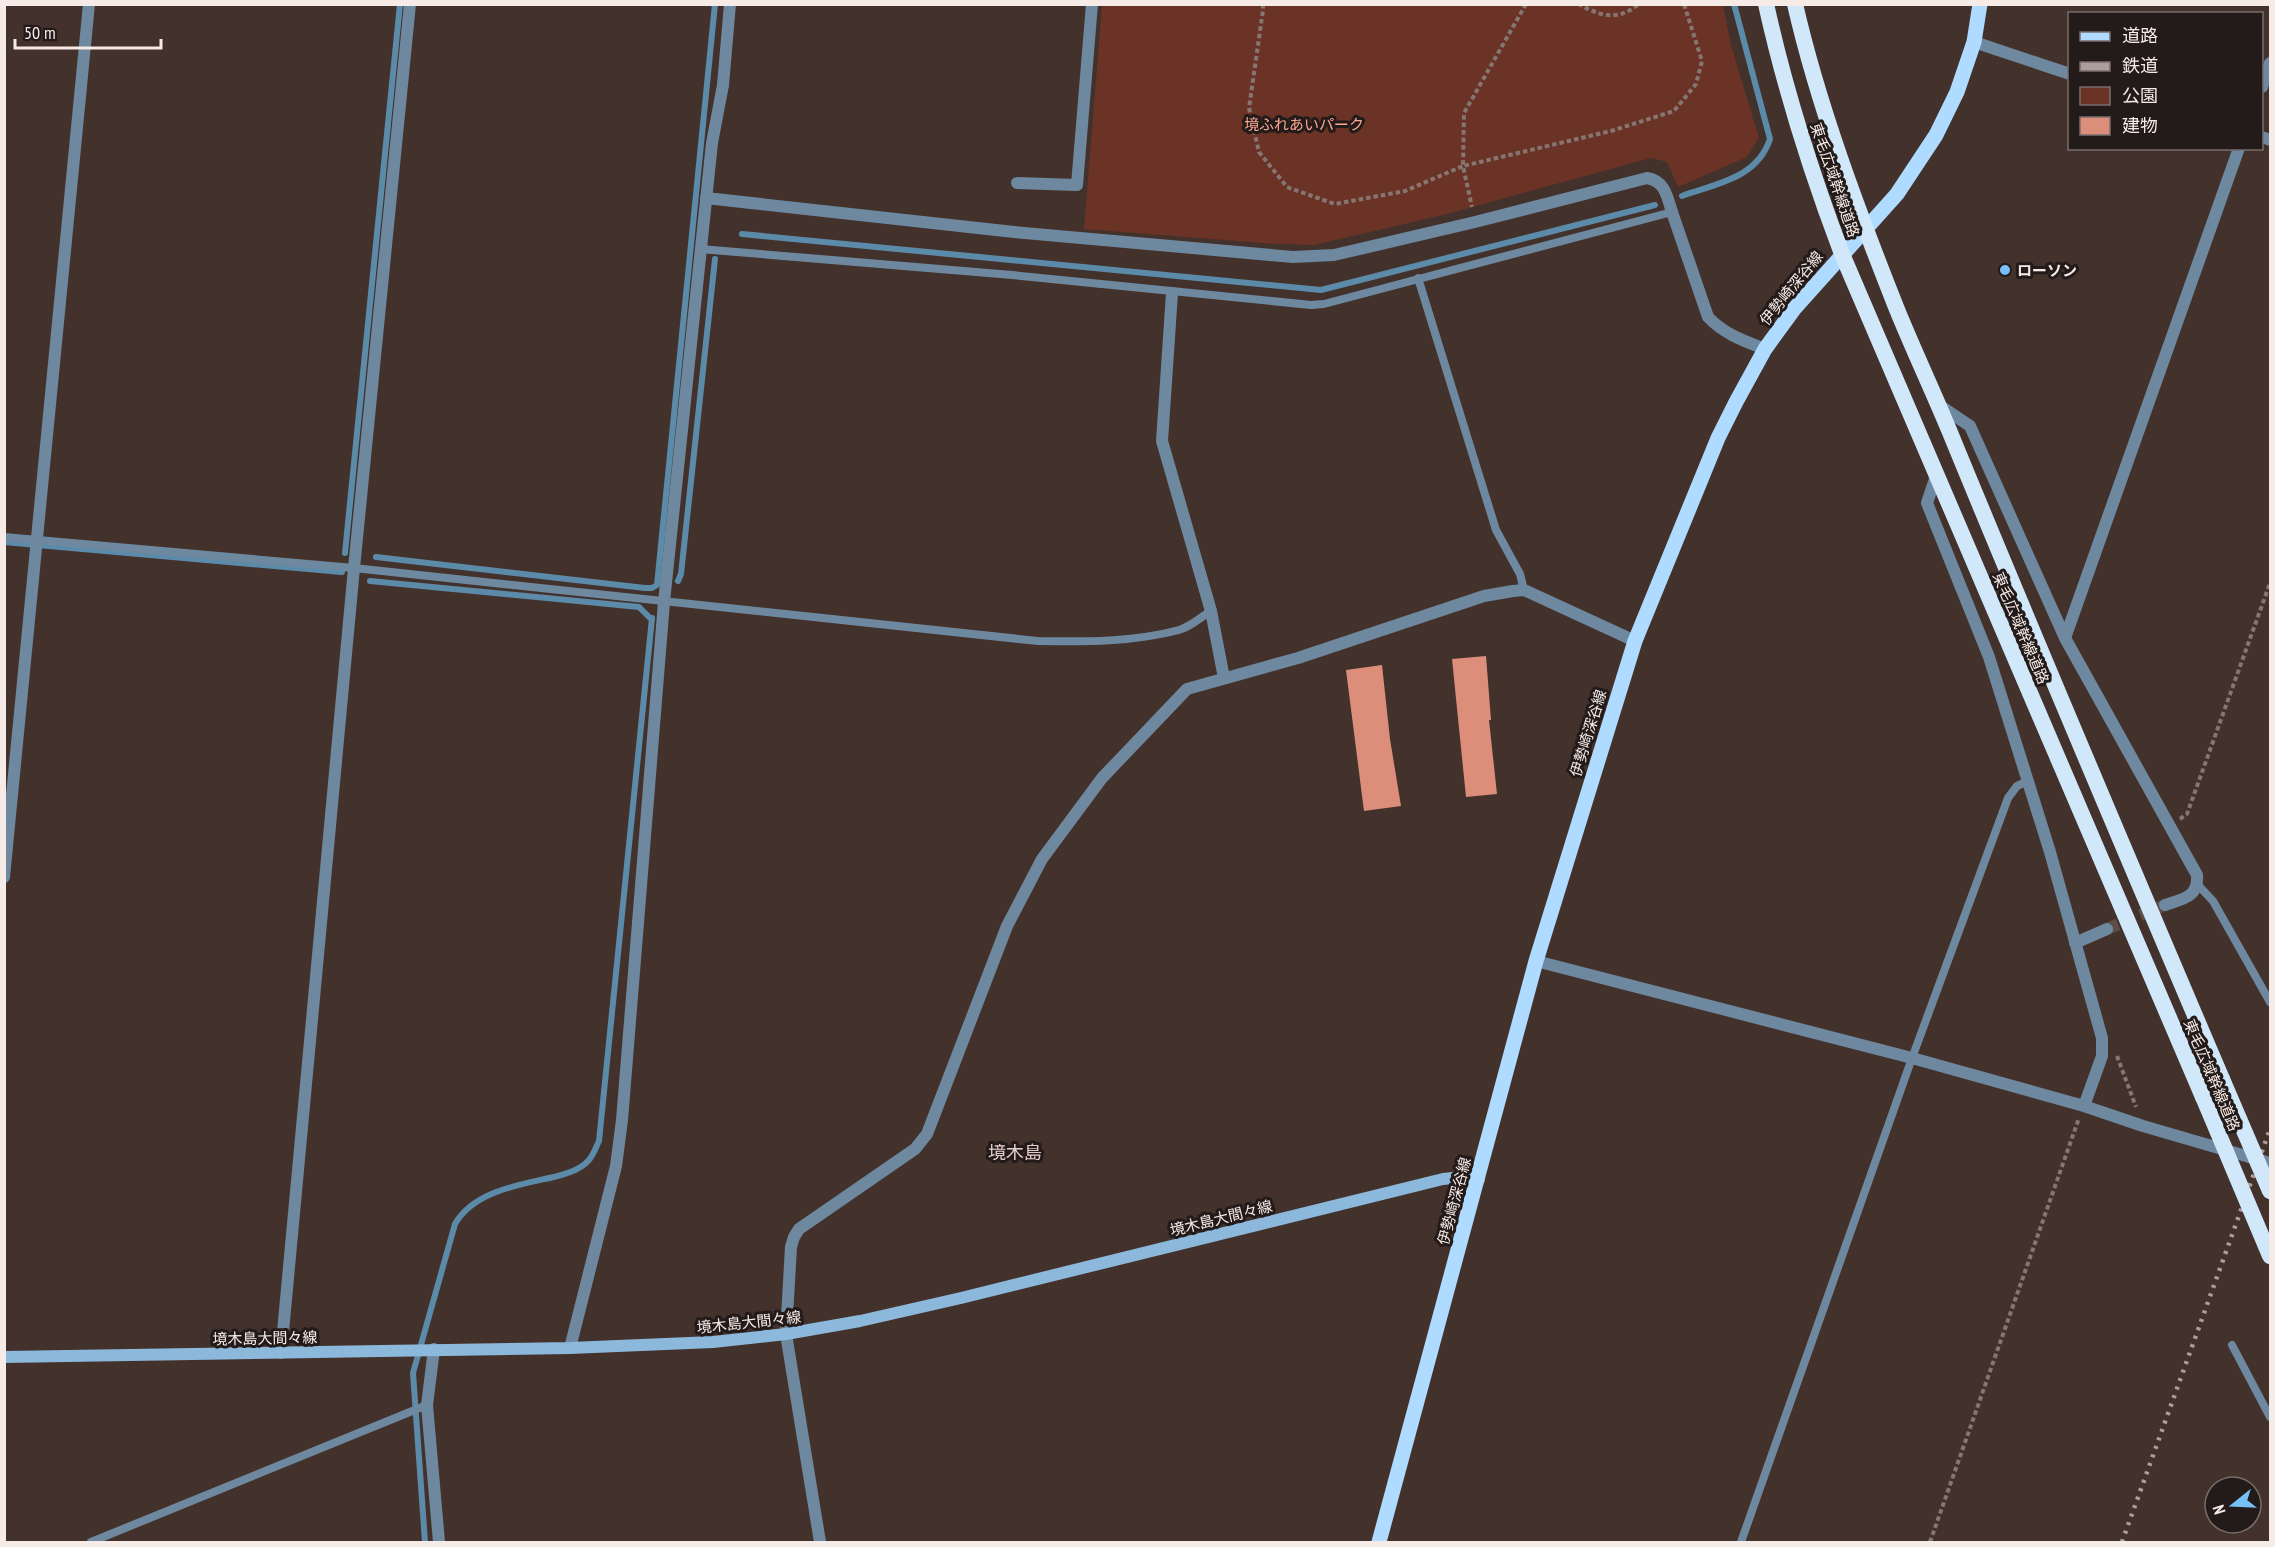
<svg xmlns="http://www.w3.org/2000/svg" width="2275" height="1547" font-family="'PT Sans Narrow','Noto Sans JP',sans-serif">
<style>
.green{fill:#6a3326}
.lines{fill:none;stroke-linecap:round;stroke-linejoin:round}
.stream{stroke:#5c8aa9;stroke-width:6}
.building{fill:#dd8e7b}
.minor-tunnel{stroke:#5e4d48;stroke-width:12;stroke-dasharray:12 6;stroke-linecap:butt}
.path{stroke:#867672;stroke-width:4;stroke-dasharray:4.5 3;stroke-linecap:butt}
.service{stroke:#6e899f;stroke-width:8}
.pedestrian{stroke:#6e899f;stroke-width:12}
.minor{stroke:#6e899f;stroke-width:12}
.tertiary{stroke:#6e899f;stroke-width:12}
.secondary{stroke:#8cb8db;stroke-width:12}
.primary{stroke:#aedbff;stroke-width:15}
.trunk{stroke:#d1e8fa;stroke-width:16}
.rail{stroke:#ad9e9a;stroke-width:4.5;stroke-dasharray:3 6;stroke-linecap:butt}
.trunk-bridge{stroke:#d1e8fa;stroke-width:16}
.poi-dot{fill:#77c0f7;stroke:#231b19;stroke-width:2}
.labels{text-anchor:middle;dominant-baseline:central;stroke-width:6;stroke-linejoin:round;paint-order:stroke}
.park-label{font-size:15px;fill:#faa691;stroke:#231b19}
.street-label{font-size:15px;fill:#f7ebe8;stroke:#231b19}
.poi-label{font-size:15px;font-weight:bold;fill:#f7ebe8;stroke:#231b19;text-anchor:start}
.quarter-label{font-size:18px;fill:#e5cec8;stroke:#231b19}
</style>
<rect width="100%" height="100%" fill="#43312c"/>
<path class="green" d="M1102,5H1723L1731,45L1759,138L1747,157L1678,187L1667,162L1651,158L1447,214L1314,245L1276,244L1084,229Z"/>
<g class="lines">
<path class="stream" d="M1682,196C1718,183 1757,178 1770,139L1734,4
M742,234L1321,290L1655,205
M4,542L342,572
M345,553L400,4
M376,557L645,588H652L657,585L715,4
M370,581L639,607L651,619
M678,581L681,574L715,259
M425,1542L413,1373L455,1224C474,1191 519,1185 554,1177C565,1174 580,1170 588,1161C593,1156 596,1147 599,1141L652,618"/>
</g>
<path class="building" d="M1486,656L1491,720H1489L1497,794L1466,797L1452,659Z
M1382,665L1390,739L1401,806L1364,811L1346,670Z"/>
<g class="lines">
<path class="minor-tunnel" d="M2107,929L2165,905"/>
<path class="path" d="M1263,4V10L1249,108L1259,152L1287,187L1335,204L1405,191L1463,166L1472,207
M1526,4L1464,113L1463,166L1611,131L1674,111L1696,84L1702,61L1684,4
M1578,4C1602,16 1616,22 1639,4
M2180,819L2187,814L2270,583
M2117,1056L2136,1107
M1930,1542L2079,1118"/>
<path class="service" d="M700,249L1012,275L1311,305L1324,304L1672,212
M1418,278L1496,530L1520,574L1524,590
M4,537L354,568L1038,641C1085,642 1134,642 1179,630C1190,627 1201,617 1211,611
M2198,885L2213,901L2270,1002
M2232,1345L2270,1417
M91,1542L427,1405
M1741,1542L1912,1058L2008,798L2017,786L2028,781"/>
<path class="pedestrian" d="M1017,183L1077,185L1092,4"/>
<path class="minor" d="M1974,42L2070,74
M2262,87L2270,63
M2262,137L2270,140
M1672,212L1708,317C1724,334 1744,341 1765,349
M1172,293L1162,441L1211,611L1224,678
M1939,405L1970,426L2065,638L2197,875C2199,897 2183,899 2165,905
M1936,476L1927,503L1989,657L2050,852L2102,1038V1056L2084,1106
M2065,638L2239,148
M4,877L89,4
M2075,943L2107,929
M1536,961L1912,1058L2084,1106L2143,1126L2270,1163
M570,1348L616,1166L622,1120L664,602L712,143L723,85
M434,1349L427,1405L439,1542
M281,1353L354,568L410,4
M820,1542L786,1334L791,1247L794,1237L799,1229L915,1149L927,1134L1007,926L1042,859L1102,778L1187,689L1298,658L1484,596L1513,591L1524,590L1635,641"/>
<path class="tertiary" d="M723,85L730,4
M706,198L1014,232L1293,257L1334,255L1475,222L1647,178C1665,181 1667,196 1672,212"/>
<path class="secondary" d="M4,1357L570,1348L713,1342L786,1334L860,1321L961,1298L1443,1179L1463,1177L1479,1179"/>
<path class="primary" d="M1379,1542L1536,961L1635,641L1718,438L1736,402L1765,349L1794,309L1897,194L1936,135L1957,92L1974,42L1980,4"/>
<path class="trunk" d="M1766,4C1785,90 1811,172 1842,254L2203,1097
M1795,4C1818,105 1858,211 1896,307C1913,349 1932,389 1949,430C2038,647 2130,863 2222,1079"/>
<path class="rail" d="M2122,1542L2270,1129"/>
<path class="trunk-bridge" d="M2222,1079L2270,1191
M2203,1097L2270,1256"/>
</g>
<circle class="poi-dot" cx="2005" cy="270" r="6"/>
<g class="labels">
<g class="park-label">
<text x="1304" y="124">境ふれあいパーク</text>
</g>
<g class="street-label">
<text transform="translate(1835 180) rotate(71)">東毛広域幹線道路</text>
<text transform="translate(1791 288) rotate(-51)">伊勢崎深谷線</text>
<text transform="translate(2021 628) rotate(67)">東毛広域幹線道路</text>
<text transform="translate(1588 733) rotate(-73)">伊勢崎深谷線</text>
<text transform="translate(2212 1075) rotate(67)">東毛広域幹線道路</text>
<text transform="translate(1454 1201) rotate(-75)">伊勢崎深谷線</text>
<text transform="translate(1221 1218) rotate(-14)">境木島大間々線</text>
<text transform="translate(749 1322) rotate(-6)">境木島大間々線</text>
<text transform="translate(265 1338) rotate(-1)">境木島大間々線</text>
</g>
<g class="poi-label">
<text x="2017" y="270">ローソン</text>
</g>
<g class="quarter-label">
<text x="1015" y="1152">境木島</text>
</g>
</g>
<rect width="2275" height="1547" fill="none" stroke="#f7ebe8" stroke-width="12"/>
<rect x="2068" y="12" width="195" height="138" fill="#231b19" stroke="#786e6c" stroke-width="1.5"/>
<rect x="2080" y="32" width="30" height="9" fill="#aedbff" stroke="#786e6c" stroke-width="1.5"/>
<text x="2122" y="42" font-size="18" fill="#f7ebe8">道路</text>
<rect x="2080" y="62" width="30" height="9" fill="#ad9e9a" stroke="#786e6c" stroke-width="1.5"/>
<text x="2122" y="72" font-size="18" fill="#f7ebe8">鉄道</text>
<rect x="2080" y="87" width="30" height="18" fill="#6a3326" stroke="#786e6c" stroke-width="1.5"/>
<text x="2122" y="102" font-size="18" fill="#f7ebe8">公園</text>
<rect x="2080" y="117" width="30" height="18" fill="#dd8e7b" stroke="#786e6c" stroke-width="1.5"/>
<text x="2122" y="132" font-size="18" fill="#f7ebe8">建物</text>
<g transform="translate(2233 1505) rotate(252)"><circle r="28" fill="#231b19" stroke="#786e6c" stroke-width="1.5"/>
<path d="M0-4.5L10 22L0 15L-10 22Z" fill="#77c0f7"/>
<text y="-9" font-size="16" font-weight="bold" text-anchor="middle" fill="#f7ebe8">N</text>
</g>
<path d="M15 39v9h146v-9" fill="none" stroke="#f7ebe8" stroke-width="3"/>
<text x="24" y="39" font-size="18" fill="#f7ebe8" stroke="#231b19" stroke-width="4.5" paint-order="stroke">50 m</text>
</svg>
